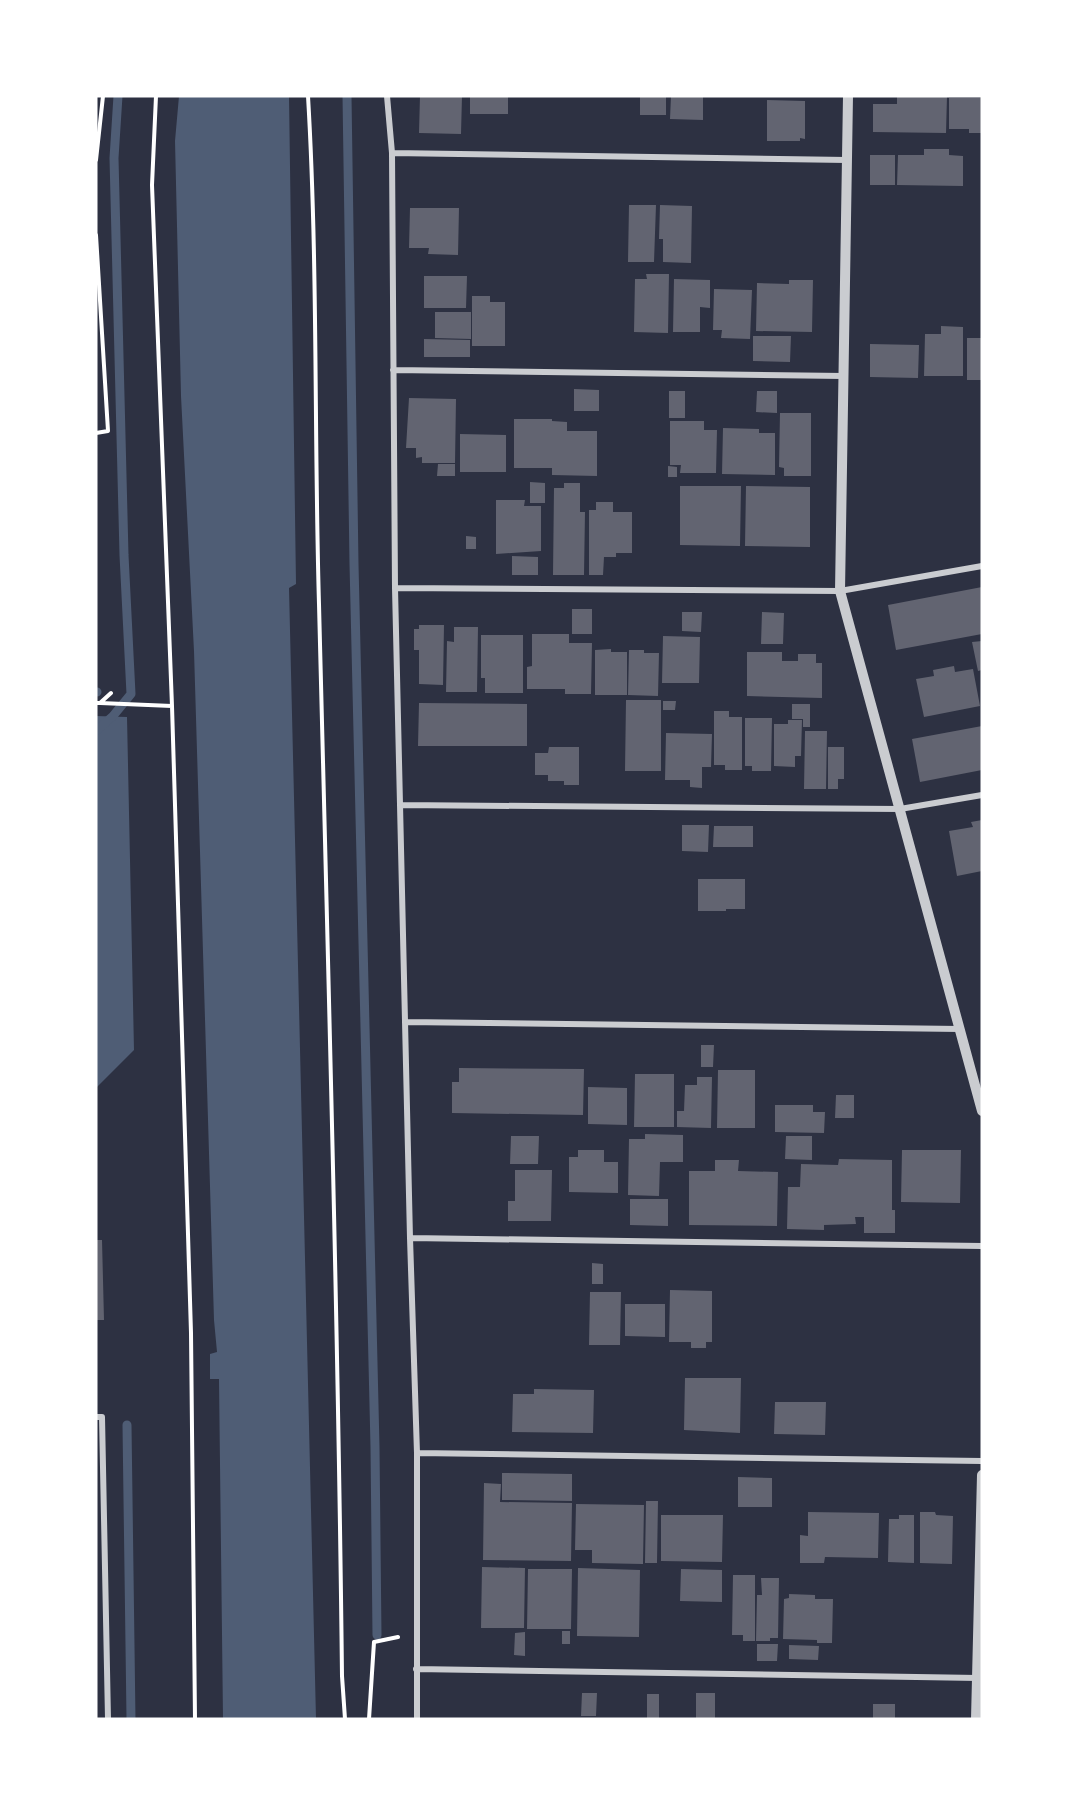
<svg xmlns="http://www.w3.org/2000/svg" width="1078" height="1815" font-family="'Titillium Web',sans-serif">
<style>
.water{fill:#4f5d75}
.lines{fill:none;stroke-linecap:round;stroke-linejoin:round}
.stream{stroke:#4f5d75;stroke-width:9}
.building{fill:#626471}
.path{stroke:#fff;stroke-width:4}
.minor{stroke:#caccd0;stroke-width:6}
.tertiary{stroke:#caccd0;stroke-width:10}
</style>
<rect width="100%" height="100%" fill="#2d3142"/>
<path class="water" d="M179,96H289L296,584L289,588L316,1719H223L219,1379H210V1354L217,1352L214,1320L194,651L181,396L175,141Z
M96,716L127,717L134,1050L96,1088Z"/>
<g class="lines">
<path class="stream" d="M347,96L354,564L375,1447L377,1635
M96,692H97
M96,731L113,716L131,694L124,555L114,158L118,96
M127,1425L131,1719"/>
</g>
<path class="building" d="M420,96H462L461,134L419,133Z
M470,96H508V114H470Z
M640,96H666V115H640Z
M671,96H703V120L670,119Z
M897,96H947L946,133L873,132V104H897Z
M949,98H982V133H969V129H949Z
M767,100L805,101V139L800,138V141H767Z
M924,149H949V155L963,156V186L897,185L898,155H924Z
M870,155H895V185H870Z
M629,205H656L654,262H628Z
M660,205L692,206L691,263L663,262V239H659Z
M410,208H459L458,255L428,254L429,248H409Z
M646,274H669L668,333L634,332L635,279H647Z
M424,276H467L466,308H424Z
M674,279L710,280V308L700,307V332H673Z
M789,280H813L812,332L756,331L757,283L789,284Z
M714,289L752,290L750,339L721,338L722,330H713Z
M472,296H490V302H505V346H472Z
M435,312H471V339L435,338Z
M941,326L963,327V376H924L925,334H941Z
M753,336H791L790,362L753,361Z
M967,338H982V380H967Z
M424,339L470,340V357H424Z
M870,344L919,345L918,378L870,377Z
M574,389L599,390V411H574Z
M669,391H685V418H669Z
M757,391H777V413L756,412Z
M409,398L456,399L455,463H422V457L416,458V448H406Z
M780,413H811V476H784V468L779,467Z
M514,419H552V421L567,422V431H597V476L552,475V468H514Z
M670,421H704V430H717L716,473H680L681,465H670Z
M723,428L759,429V433H775V475L722,474Z
M460,434L506,435V472H460Z
M438,464H455V476H437Z
M668,466L677,467V477H668Z
M530,482L545,483V503H530Z
M564,483H580V512H585L584,575H553L554,488H564Z
M680,486H741L740,546L680,545Z
M746,486L810,487V547L745,546Z
M496,500H525L524,506H541V551L496,554Z
M596,502H613V512H632V553H616V557H604L603,575H589V510H596Z
M466,536L476,537V549H466Z
M512,556L538,557V575H512Z
M982,587V634L896,650L888,605Z
M572,609H592V634H572Z
M682,612H702L701,632L682,631Z
M762,612L784,613L783,644H761Z
M419,625H444L443,685L419,684V650H414V629H419Z
M454,627H478L477,692H446L447,641L454,642Z
M532,634H569V643H592L591,694H565V689H527V667L532,666Z
M481,635H523V693H485V678H481Z
M663,636L700,637L699,683H662Z
M982,641V670L978,671L972,642Z
M611,649V652H627V695H595V650Z
M629,650H644V653H659L658,696L628,695Z
M747,652H782V661H798V654H816V663H822V698L747,696Z
M954,666L955,672L973,669L980,706L924,717L916,679L934,676L933,670Z
M626,700H661V771H625Z
M663,701H676L675,710H663Z
M419,703L527,704V746H418Z
M792,704H810V727H803V719H792Z
M714,711H729V717H742V770H725V765H714Z
M745,718H772L771,771H752V766H745Z
M788,720H802L801,756H795V767L774,766V724H788Z
M982,726V770L920,782L912,739Z
M805,731H827L826,789H804Z
M666,733L712,734L711,767H702V788L690,787V780H665Z
M549,747H579V785H564V781H548V775H535V753H548Z
M828,747H844V779H838V789H828Z
M982,820V871L957,876L949,831L973,827L971,822Z
M682,825H709L708,852L682,851Z
M714,826H753V847H713Z
M698,879H745V909H726V911H698Z
M701,1045H714L713,1067H701Z
M459,1068L584,1069L583,1115L452,1113V1082H459Z
M718,1070H755V1128H717Z
M635,1074H674V1127H634Z
M697,1077H712L711,1128L677,1127V1111H684L685,1085H697Z
M588,1087L627,1088V1125L588,1124Z
M836,1095H854V1118H835Z
M775,1105H813V1112H825L824,1133L775,1132Z
M645,1134L683,1135V1162H660L659,1196L628,1195L629,1139H645Z
M511,1136H539L538,1164H510Z
M786,1136H812V1160L785,1159Z
M578,1150H604V1162H618V1193L569,1192V1157H578Z
M902,1150H961L960,1203L901,1202Z
M839,1159L892,1160V1210H895V1233H864V1217H855L856,1224L824,1225V1230L787,1229L788,1187H800L801,1164L838,1165Z
M715,1160H739L738,1171L778,1172L777,1226L689,1225V1171H715Z
M515,1170H552L551,1221H508V1201H515Z
M630,1199H668V1226L630,1225Z
M96,1240H102L104,1320H96Z
M592,1263L603,1264V1284H592Z
M670,1290L712,1291V1342H706V1348H691V1342H669Z
M590,1292H621L620,1345H589Z
M625,1304H665V1337L625,1336Z
M685,1378H741L740,1433L684,1430Z
M534,1389L594,1390L593,1433L512,1432L513,1394H534Z
M775,1402H826L825,1435L774,1434Z
M502,1473L572,1474V1501L502,1500Z
M738,1477L772,1478V1507H738Z
M484,1483L501,1484L500,1502L572,1503L571,1561L483,1560Z
M646,1501H658L657,1563H645Z
M576,1504L644,1505L643,1564L592,1563V1550H575Z
M808,1512L879,1513L878,1558L825,1557L824,1563H800V1535L808,1536Z
M920,1512H935L936,1515L953,1516L952,1564L920,1563Z
M661,1515H723L722,1562L661,1561Z
M899,1515H914V1563L888,1562L889,1519H899Z
M482,1567L525,1568L524,1628H481Z
M578,1568L640,1570L639,1637L577,1636Z
M528,1569H572L571,1629H527Z
M681,1569L722,1570V1602L680,1601Z
M733,1575H755V1641H743V1635H732Z
M761,1578H779L778,1638H770V1641H756L757,1595H762Z
M789,1594L815,1595V1599H833L832,1643H817V1640L783,1639L784,1599L789,1598Z
M562,1631H570V1644H562Z
M525,1632V1656L514,1655L515,1633Z
M757,1644H778L777,1661H757Z
M789,1645L819,1646L818,1660L789,1659Z
M582,1693H597L596,1716H581Z
M696,1693H715V1719H696Z
M647,1694H659V1719H647Z
M873,1704H895V1719H873Z"/>
<g class="lines">
<path class="path" d="M156,96L152,185L172,706L191,1333L195,1719
M308,96C318,265 314,435 319,604C328,962 338,1319 342,1676L345,1719
M96,160L103,96
M96,235L108,431L96,433
M96,703H100L111,693
M100,703L172,706
M369,1719L374,1642L398,1637"/>
<path class="minor" d="M387,96L392,153L395,588L410,1238L417,1453V1719
M392,153L847,160
M393,370L844,376
M395,588L840,591L982,566
M400,805L900,809L982,795
M405,1022L960,1029
M410,1238L982,1246
M96,1417H102L108,1719
M417,1453L982,1461
M416,1669L978,1678"/>
<path class="tertiary" d="M848,96L840,591L982,1111
M976,1719L982,1475"/>
</g>
<rect width="1078" height="1815" fill="none" stroke="#ffffff" stroke-width="195"/>
</svg>
